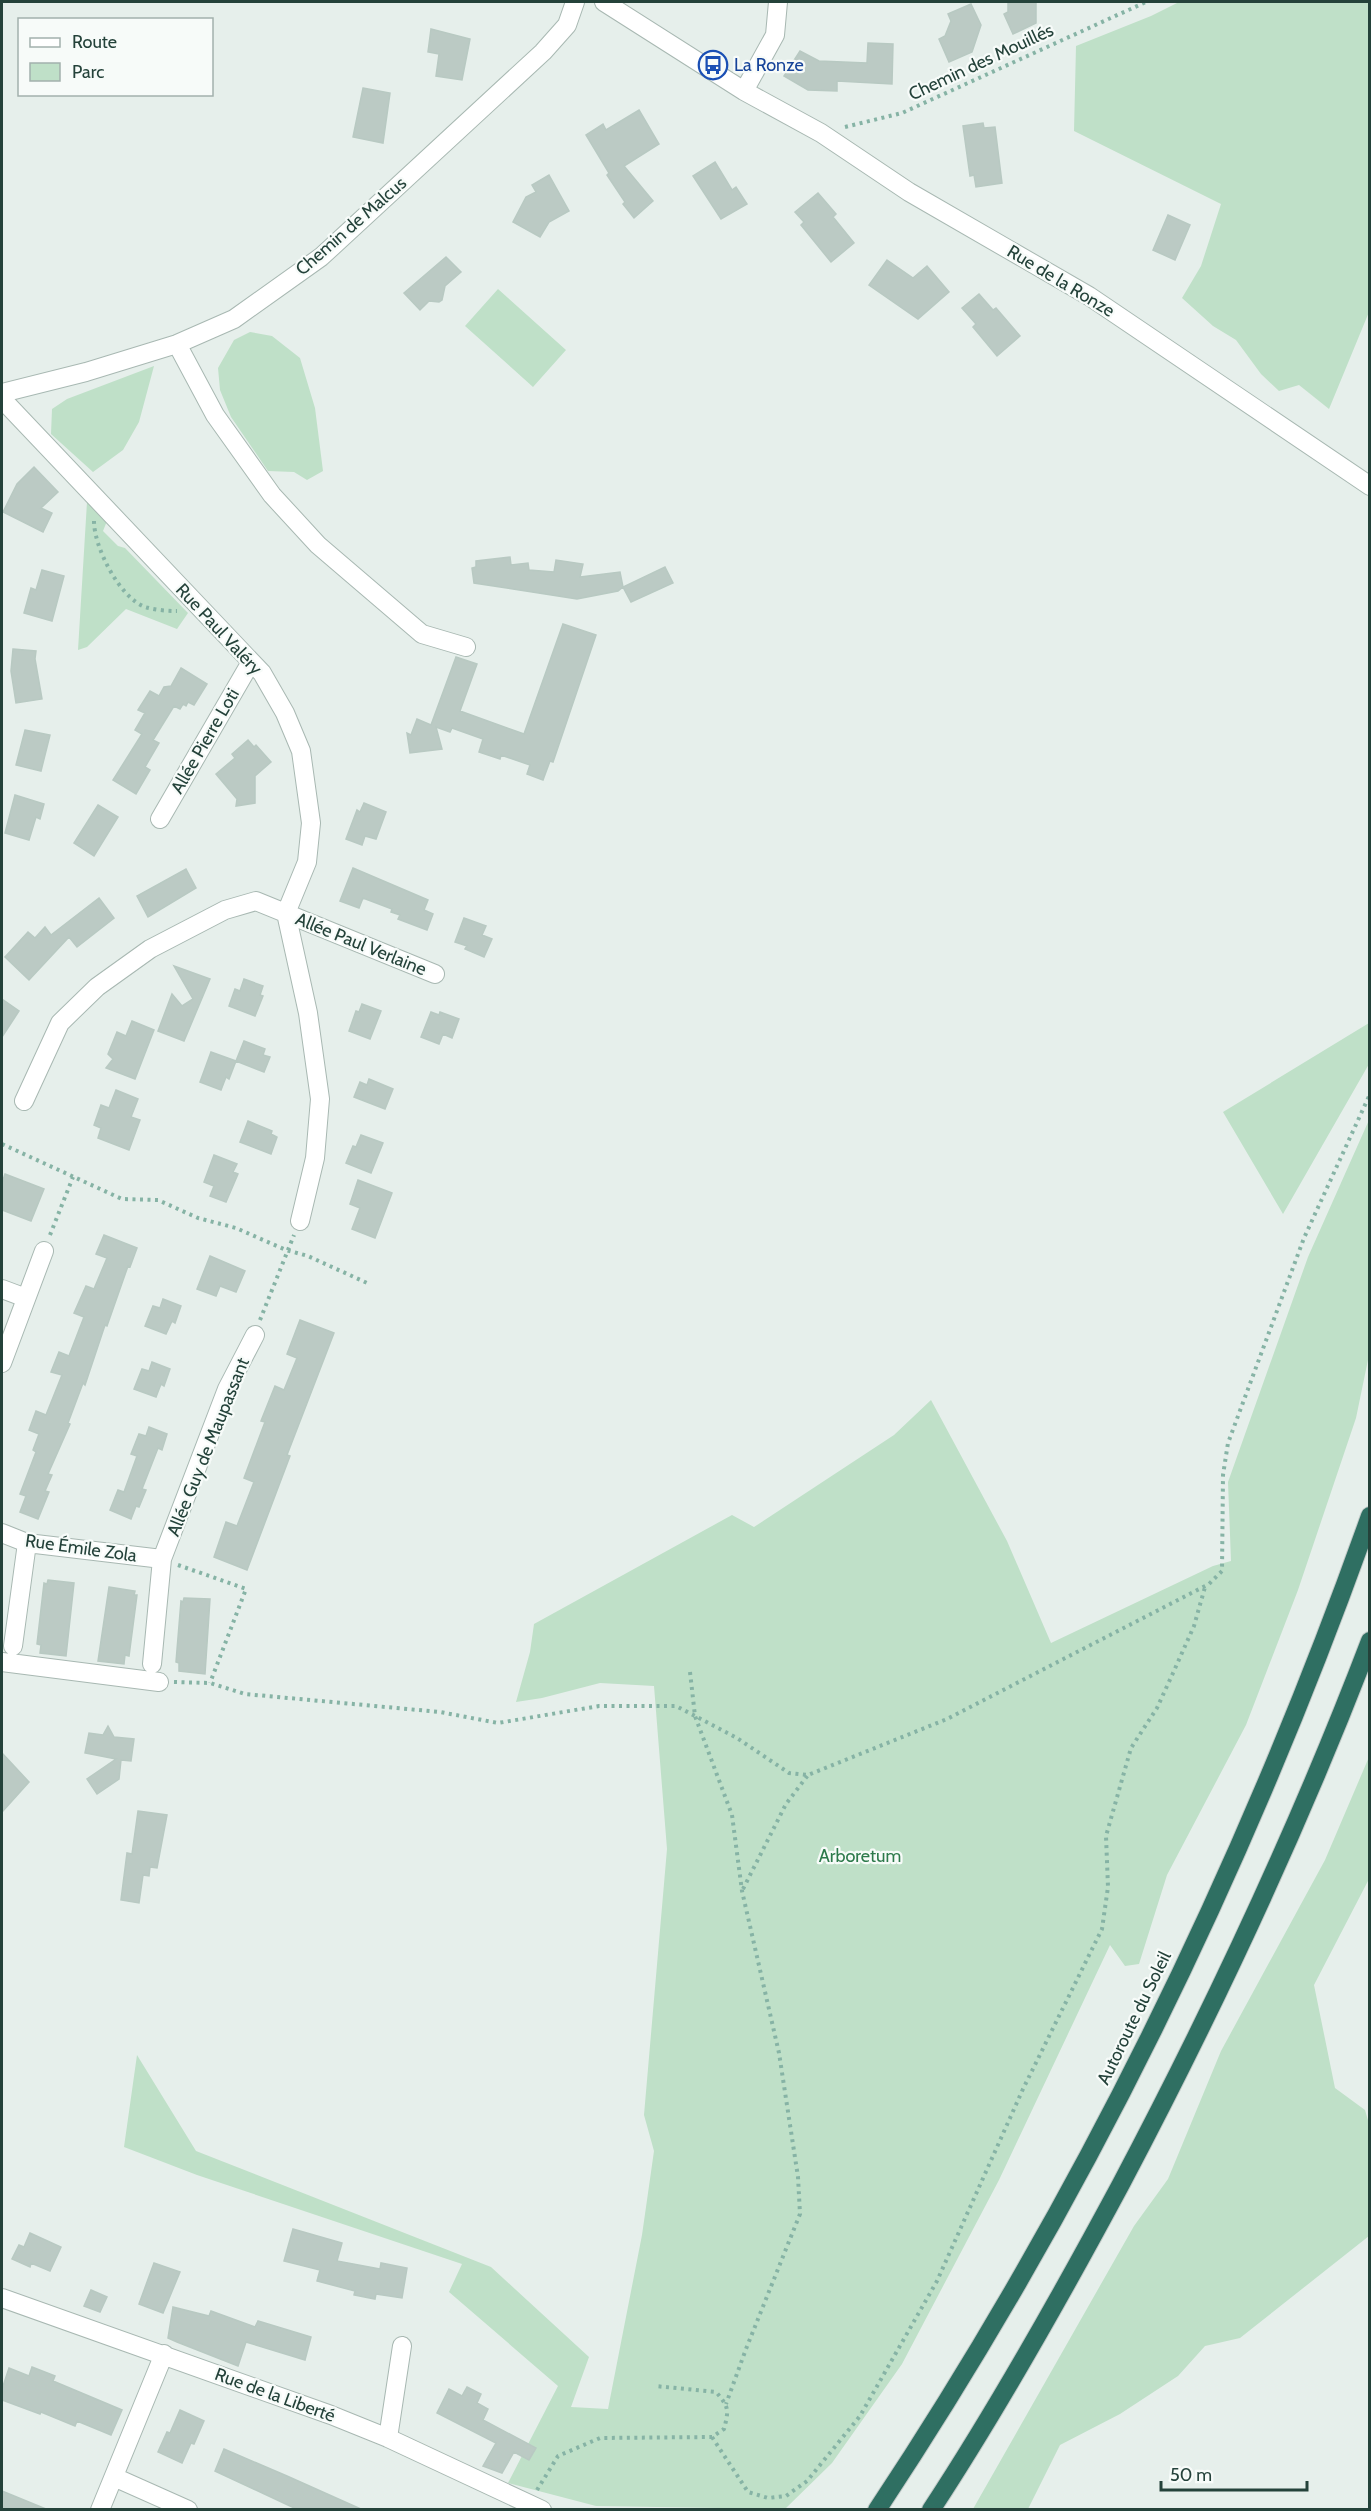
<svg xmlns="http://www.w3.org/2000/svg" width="1371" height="2511" font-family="Cabin,sans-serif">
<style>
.green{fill:#bfe0c8}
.building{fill:#bbcac4;stroke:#b8c9c2;stroke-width:1.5}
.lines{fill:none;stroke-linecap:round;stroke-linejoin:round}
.minor-casing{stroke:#a8b8b2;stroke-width:20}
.highway-casing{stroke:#c2cac8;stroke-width:20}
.path{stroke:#86b3a5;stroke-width:4;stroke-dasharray:3 4.5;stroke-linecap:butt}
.minor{stroke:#fff;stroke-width:18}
.highway{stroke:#2f6f62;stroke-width:18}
.labels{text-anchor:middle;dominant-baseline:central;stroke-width:4.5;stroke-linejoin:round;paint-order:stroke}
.street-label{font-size:18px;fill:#24423a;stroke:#f7fbf9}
.transit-label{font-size:18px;fill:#164399;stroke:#f7fbf9;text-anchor:start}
.park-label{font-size:18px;fill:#2d7a4b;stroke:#f7fbf9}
</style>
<rect width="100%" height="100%" fill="#e6efeb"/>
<path class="green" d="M1179,2H1369V312L1329,409L1299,385L1279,391L1261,374L1236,340L1213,326L1182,298L1201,266L1221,204L1074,131L1076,46L1151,16Z
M498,289L566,350L533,387L465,326Z
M250,332L272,336L300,358L315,408L323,471L307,480L294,472L268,471L231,417L220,390L218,368L234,340Z
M154,366L139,422L123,450L93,472L51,434L52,409L67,399Z
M87,502L107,521L103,531L118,546L125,548L188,613L177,629L126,609L87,647L78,650Z
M1369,1023V1064L1283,1214L1223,1112Z
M1369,1120V1355L1356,1418L1298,1590L1246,1725L1167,1875L1139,1964L1125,1966L1110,1945L999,2180L902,2364L832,2463L785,2509L596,2506L508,2483L558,2386L449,2292L462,2264L197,2175L124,2147L137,2055L196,2151L491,2267L589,2357L571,2407L608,2409L642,2235L654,2151L644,2115L667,1849L654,1686L600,1683L542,1698L516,1702L530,1652L534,1624L732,1515L754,1527L894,1435L931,1400L1007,1541L1051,1643L1213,1566L1231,1561L1228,1482L1308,1257Z
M1369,1757V1879L1314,1985L1335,2088L1365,2110L1369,2124V2236L1240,2338L1205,2346L1178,2376L1120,2414L1060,2445L1028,2509H973L1134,2226L1168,2179L1221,2051L1325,1860Z"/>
<path class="building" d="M1008,2H1036V23L1013,34L1004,14L1008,12Z
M971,4L981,25L972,52L949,62L939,39L945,36L951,21L948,14Z
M431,29L470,39L462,80L436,76L439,54L428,52Z
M868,43L893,44L892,84L837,81V91L808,90L784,76L800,51L819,61L867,63Z
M363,88L390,93L383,143L353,137Z
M639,110L659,144L624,166L653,201L634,218L623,204L625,202L607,175L609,173L586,135L603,124L606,130Z
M983,123L984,128L995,127L1002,183L976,187L974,175L970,176L963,126Z
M715,162L732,190L736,187L747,204L721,219L693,176Z
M549,175L569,211L549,222L540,237L513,222L526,197L536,192L532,185Z
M818,193L836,214L833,217L854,243L831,262L801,225L804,222L795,212Z
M1168,215L1190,225L1175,260L1153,250Z
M446,257L461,272L445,286L442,300L439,302L429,301L420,310L404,293Z
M887,260L913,278L927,266L949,292L918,319L869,285Z
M979,294L993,310L996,308L1020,336L997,356L973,327L976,324L962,308Z
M34,467L58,492L41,508L52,513L43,532L3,512L17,484Z
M510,557L511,565L528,563L529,570L554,572L556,560L583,564L580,577L620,572L623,587L618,591L577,599L474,583L472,568L476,567V561Z
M665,567L673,583L631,602L623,587Z
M42,570L64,576L52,621L24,613L31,588L36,590Z
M563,624L596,635L553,762L550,761L543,780L527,774L530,765L501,755L500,759L479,752L483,739L452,728L450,732L436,727L442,749L410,753L407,733L411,735L417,719L431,725L456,657L477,664L460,711L524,734Z
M13,649L36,651L35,659L42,699L16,703L11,671Z
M181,668L207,684L194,705L188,702L186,706L183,704L180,709L174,706L153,740L159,743L145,767L150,770L136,794L113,780L142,734L135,730L145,713L138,710L150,691L159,696L164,687L171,686Z
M25,730L50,735L41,771L16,765Z
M248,740L254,747L256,745L271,762L255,776V803L236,806L237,799L216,774L235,758L232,754Z
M15,795L44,804L40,819L36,817L29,840L5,833Z
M364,803L386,812L376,839L365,836L362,845L346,839L357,810L360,812Z
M98,805L118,817L94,856L74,843Z
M353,868L428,900L424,910L433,914L427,930L398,919L400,915L391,912L392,909L363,898L359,908L340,901Z
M186,869L196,888L148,917L137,896Z
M99,898L114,918L77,947L69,937L29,980L5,957L28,932L35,938L45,927L51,935Z
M464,918L486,926L482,935L492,939L484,957L465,949L467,946L455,942Z
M174,966L210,979L184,1041L158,1031L172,994L182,1006L193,999Z
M244,979L263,986L260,995L263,996L255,1016L229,1006L235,989L240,991Z
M2,999L19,1011L2,1037Z
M362,1004L381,1011L370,1039L349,1031L356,1011L359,1012Z
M431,1012L439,1015L440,1012L459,1019L452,1038L443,1034L439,1044L421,1037Z
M132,1021L154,1030L135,1079L106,1068L113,1059L108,1054L117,1032L126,1036Z
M244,1041L265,1049L263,1055L270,1057L264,1072L236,1061L229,1079L226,1077L221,1090L200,1082L211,1052L236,1061Z
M369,1079L393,1089L385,1109L354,1097L360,1082L367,1085Z
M116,1090L138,1099L131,1117L140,1120L129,1150L98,1138L101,1128L94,1125L101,1105L109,1108Z
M248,1121L272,1131L271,1134L277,1137L271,1154L240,1142Z
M361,1135L383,1143L371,1173L346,1163L353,1146L356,1147Z
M214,1155L237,1164L233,1172L238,1174L226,1202L210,1196L214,1186L204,1182Z
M5,1174L44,1189L31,1221L2,1210V1183Z
M358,1180L392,1193L375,1238L352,1229L360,1208L350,1204Z
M104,1235L137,1248L130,1267L128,1266L107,1326L105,1325L85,1385L83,1383L68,1423L70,1424L48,1474L52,1475L45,1491L49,1492L38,1519L20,1512L26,1496L20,1494L36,1452L33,1450L39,1434L29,1430L36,1411L46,1415L62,1375L51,1372L59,1352L69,1356L84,1317L74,1313L86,1286L94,1289L107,1258L96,1254Z
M210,1256L245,1271L236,1292L220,1286L216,1296L197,1289Z
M163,1299L181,1306L175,1323L172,1321L166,1334L145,1326L153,1306L160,1308Z
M300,1320L334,1333L287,1455L290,1456L247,1570L214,1557L226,1522L237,1526L254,1482L244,1478L265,1422L261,1421L275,1386L284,1390L297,1358L287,1354Z
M152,1362L170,1369L164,1386L161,1384L156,1397L134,1389L142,1369L149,1371Z
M149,1427L167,1434L162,1450L158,1448L142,1489L146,1490L139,1507L136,1506L131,1519L110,1510L118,1490L124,1492L137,1456L131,1454L139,1434L146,1436Z
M48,1580L74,1583L66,1656L40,1653L41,1645L37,1644L44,1583L47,1584Z
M109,1587L135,1591L134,1595H137L129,1656L125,1655L124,1664L98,1661Z
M184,1598L210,1599L205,1674L179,1671V1663L176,1662L181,1601L183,1602Z
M108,1726L114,1737L134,1739L131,1761L121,1760L119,1779L97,1794L87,1779L116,1759L85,1753L89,1733L103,1735Z
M2,1753L29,1782L2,1812Z
M138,1811L167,1815L157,1868L150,1867L149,1876L143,1875L139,1903L121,1900L127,1853L132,1854Z
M293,2229L342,2243L337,2261L380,2269L381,2263L407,2268L402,2298L376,2294L375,2299L354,2295L355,2291L317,2281L320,2270L284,2261Z
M30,2233L61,2247L50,2271L31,2263L30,2267L12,2259L19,2245L24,2247Z
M154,2263L180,2272L163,2313L139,2304Z
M91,2290L107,2297L100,2312L84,2306Z
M173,2307L209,2316L211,2311L255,2327L258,2321L311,2337L305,2360L246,2342L238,2366L177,2342L168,2338Z
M32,2367L55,2376L53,2381L122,2410L111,2435L77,2421L75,2426L41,2412L40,2414L2,2400V2389L9,2368L29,2376Z
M467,2387L481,2394L477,2403L488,2409L483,2420L536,2448L529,2460L514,2452L502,2473L483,2466L496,2443L437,2413L449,2389L462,2396Z
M180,2410L204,2421L194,2444L191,2443L182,2463L158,2452L167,2432L170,2433Z
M224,2449L287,2476L363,2510H299L290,2506L215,2471Z
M2,2491L46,2509V2510H2Z"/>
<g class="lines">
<g class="minor-casing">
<path id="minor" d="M604,2L744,91L821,133L909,192L1089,296L1370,486
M744,91L775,35L778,2
M177,344L215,415L272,495L318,545L422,634L466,647
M2,393L86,372L177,344L234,319L321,257L543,52L567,25L575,2
M2,399L262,673L285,713L301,751L311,823L307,862L286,913
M160,819L251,662
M286,913L308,1013L320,1099L315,1158L300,1221
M24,1101L60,1023L97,987L150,949L225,910L256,901L435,974
M2,1289L26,1298
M2,1363L44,1251
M2,1533L27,1543L162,1559
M13,1646L27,1543
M2,1662L159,1682
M152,1664L162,1559L227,1389L255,1335
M2,2298L331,2415L388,2438L542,2510
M388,2438L402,2346
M114,2477L188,2510
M100,2510L164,2354"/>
</g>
<g class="highway-casing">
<path id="highway" d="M877,2510C1082,2201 1246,1865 1370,1516
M931,2510C1000,2405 1062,2294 1121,2184C1214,2008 1299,1827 1370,1641"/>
</g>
<path class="path" d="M845,127L902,113L1146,2
M94,521C94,547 119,597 145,607C155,610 167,611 177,611
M2,1144L122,1199L158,1200L198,1218L236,1228L286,1250L308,1256L367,1283
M50,1235L73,1177
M260,1320L294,1235
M178,1565L246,1589L210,1683
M690,1672L695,1716L732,1815L742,1891L779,2053L798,2177L800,2214L746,2349L726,2404
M174,1682L210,1683L245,1694L440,1712L498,1723L599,1706H676L737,1738L789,1773L808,1775L947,1719L1209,1584L1222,1571L1223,1475L1228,1443L1304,1238L1370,1094
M743,1889L786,1804L808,1775
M712,2437L748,2492L768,2498L786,2496L807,2481L860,2416L937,2281L1023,2089L1102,1929L1108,1887L1106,1836L1131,1748L1157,1708L1173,1673L1194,1626L1205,1587
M537,2490L558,2456L600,2438L712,2437L724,2429C729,2410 729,2407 716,2392L655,2386"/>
<use href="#minor" class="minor"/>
<use href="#highway" class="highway"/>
</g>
<defs>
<g id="bus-ring" transform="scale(1.5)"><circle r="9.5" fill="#f7fbf9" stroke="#1a4fb4" stroke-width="1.5"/><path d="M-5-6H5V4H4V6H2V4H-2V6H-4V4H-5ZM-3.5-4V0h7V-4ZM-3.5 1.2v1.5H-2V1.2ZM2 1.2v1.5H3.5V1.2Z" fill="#1a4fb4"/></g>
</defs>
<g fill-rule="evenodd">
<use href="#bus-ring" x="713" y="65"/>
</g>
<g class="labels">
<g class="street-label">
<text transform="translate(981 62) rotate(-25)">Chemin des Mouillés</text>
<text transform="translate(351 226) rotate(-41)">Chemin de Malcus</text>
<text transform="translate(1061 281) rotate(31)">Rue de la Ronze</text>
<text transform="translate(219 629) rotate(47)">Rue Paul Valéry</text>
<text transform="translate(205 741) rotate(-60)">Allée Pierre Loti</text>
<text transform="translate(361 944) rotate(22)">Allée Paul Verlaine</text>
<text transform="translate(208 1447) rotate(-68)">Allée Guy de Maupassant</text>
<text transform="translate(81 1548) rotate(8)">Rue Émile Zola</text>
<text transform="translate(1134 2018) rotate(-64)">Autoroute du Soleil</text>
<text transform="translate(275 2395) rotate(20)">Rue de la Liberté</text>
</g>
<g class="transit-label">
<text x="734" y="65">La Ronze</text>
</g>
<g class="park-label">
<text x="860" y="1856">Arboretum</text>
</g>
</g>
<rect width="1371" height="2511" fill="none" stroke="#24423a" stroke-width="6"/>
<rect x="18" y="18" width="195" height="78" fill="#f7fbf9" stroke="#a3b1ad" stroke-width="1.5"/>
<rect x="30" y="38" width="30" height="9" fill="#ffffff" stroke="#a3b1ad" stroke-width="1.5"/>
<text x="72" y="48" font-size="18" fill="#24423a">Route</text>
<rect x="30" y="63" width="30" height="18" fill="#bfe0c8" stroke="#a3b1ad" stroke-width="1.5"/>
<text x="72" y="78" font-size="18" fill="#24423a">Parc</text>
<path d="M1161 2481v9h146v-9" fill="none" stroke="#24423a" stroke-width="3"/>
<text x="1170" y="2481" font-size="18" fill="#24423a" stroke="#f7fbf9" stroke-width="4.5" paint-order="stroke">50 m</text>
</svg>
